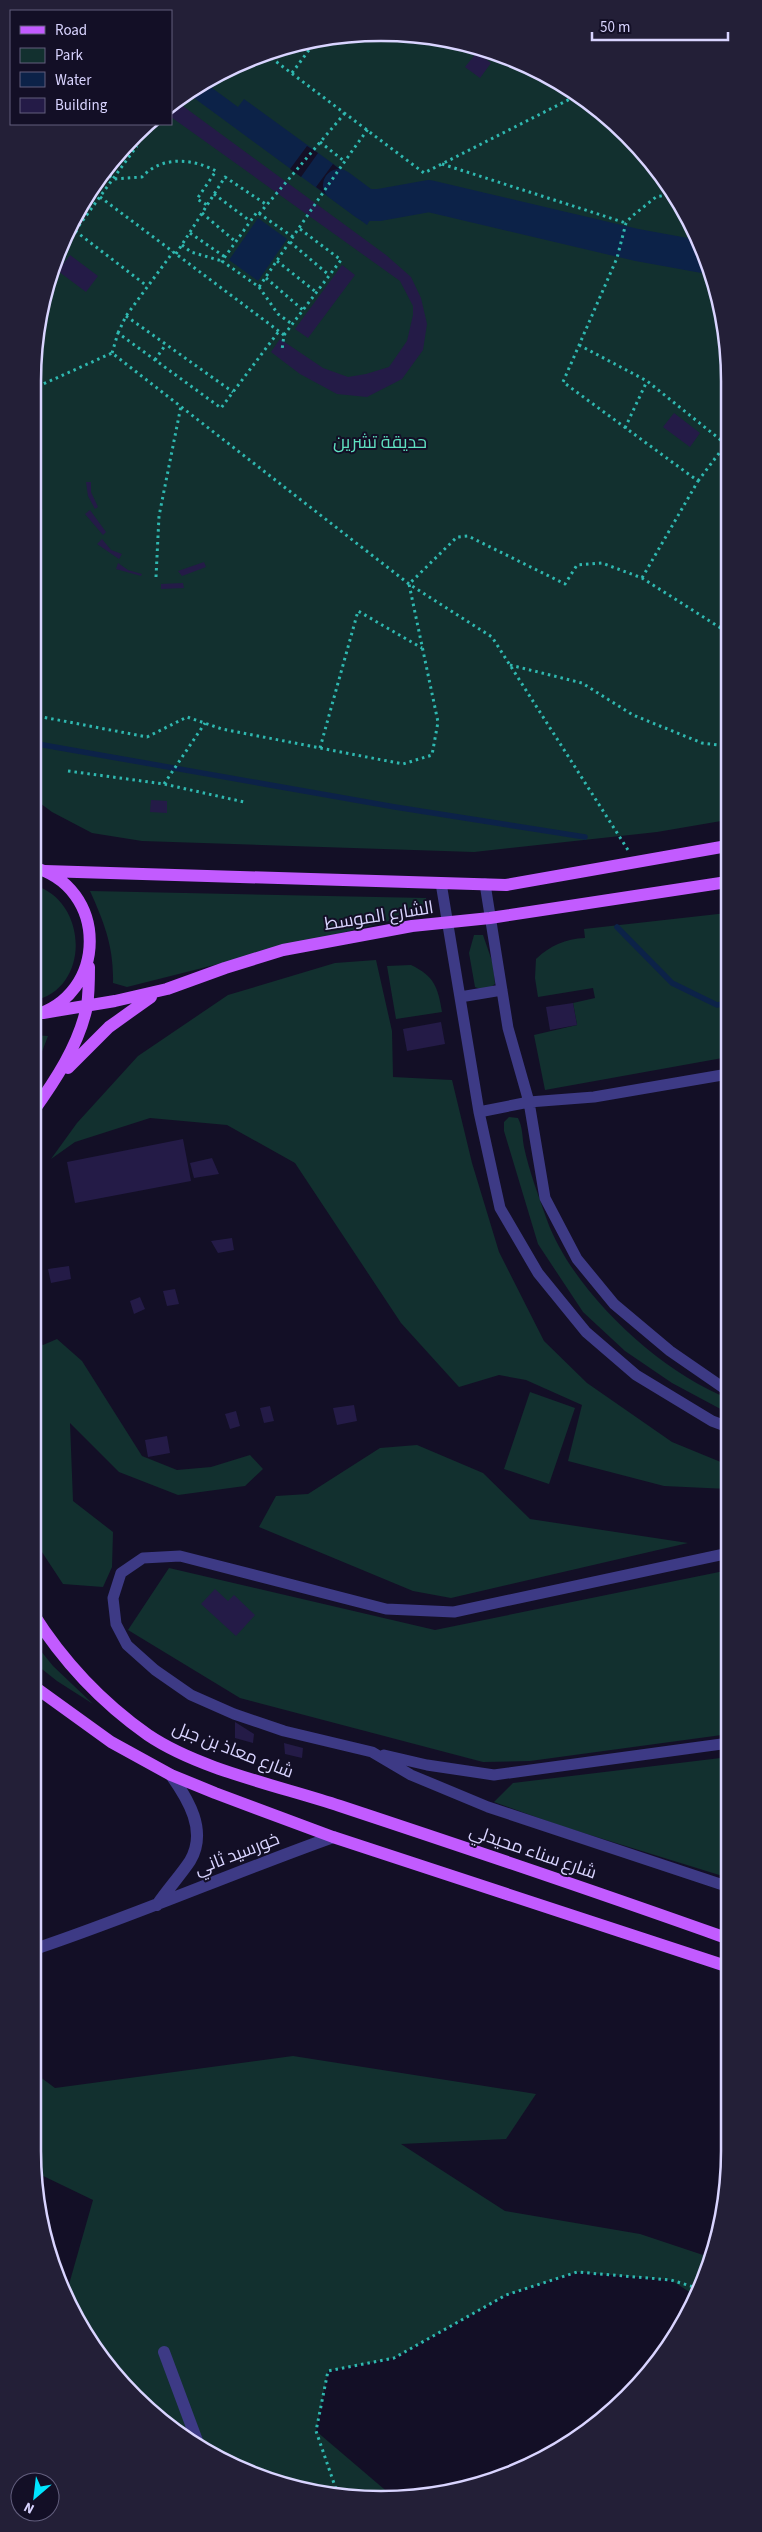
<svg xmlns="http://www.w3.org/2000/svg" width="762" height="2532" font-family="'Source Sans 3',Cairo,sans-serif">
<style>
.green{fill:#12302f}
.water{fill:#0c2248}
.pier{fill:#130f26}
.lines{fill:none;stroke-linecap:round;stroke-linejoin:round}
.stream{stroke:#0c2248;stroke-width:5.5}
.river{stroke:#0c2248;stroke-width:32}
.building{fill:#241b47}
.path{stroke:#2fb8b0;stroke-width:3;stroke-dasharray:2.5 4;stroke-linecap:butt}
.lane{stroke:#3d3a85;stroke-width:11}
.street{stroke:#3d3a85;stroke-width:12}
.primary{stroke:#c25bff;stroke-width:12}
.labels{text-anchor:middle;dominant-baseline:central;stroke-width:4;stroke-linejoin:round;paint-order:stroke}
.park-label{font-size:18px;fill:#5fe0c0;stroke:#130f26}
.street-label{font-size:18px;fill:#d9d4ff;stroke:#130f26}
.rim{fill:none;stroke:#d9d4ff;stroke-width:2.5}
</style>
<rect width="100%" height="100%" fill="#130f26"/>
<path class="green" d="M381,33L449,39L555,79L643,151L694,227L727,336V820L657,832L474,852L142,841L92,833L52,812L33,798L32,381L39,313L59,248L91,188L134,135L148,124H171V104C211,72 263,50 312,39C334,35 358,35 381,33Z
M33,885C88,899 92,989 33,1001Z
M90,891L426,898L427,906L421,913L127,987L113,983C114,947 104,922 90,891Z
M727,913L728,1057L545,1090L534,1035L577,1025L573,1003L595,998L593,988L538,997L535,978L536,959C551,945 565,939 585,938L584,929Z
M474,935H483L493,964L495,984C488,990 484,991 475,987L469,953Z
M376,960L392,1031L393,1077L452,1080L472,1163L499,1252L544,1341L587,1383L672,1442L728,1465V1489L664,1486L568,1461L582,1405L526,1380L499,1375L459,1387L401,1323L295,1163L227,1125L150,1118L75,1142L51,1159L77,1123L138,1056L228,995L335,963Z
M411,965C434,976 438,987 442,1012L396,1019L387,966Z
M33,1035L48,1036L33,1075L32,1035Z
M509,1117L518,1118C523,1128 522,1136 524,1147C529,1171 539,1197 547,1220C572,1290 659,1372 728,1398V1413L672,1383L625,1351L583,1312L538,1244L504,1131V1122Z
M32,1336L43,1345L57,1339L82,1361L142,1456L177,1470L211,1467L250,1455L263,1469L245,1486L178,1495L119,1472L70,1423L73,1501L113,1532L112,1567L103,1587L63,1584L38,1546L33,1532Z
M530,1392L575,1408L549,1484L504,1469Z
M417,1445L483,1473L530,1519L688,1543L451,1598L413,1591L259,1527L276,1496L308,1494L380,1448Z
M169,1568L435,1630L729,1570V1734L530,1761L483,1762L240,1698L128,1630Z
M32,1640L53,1666L93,1704L57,1681L33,1662Z
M729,1757V1878L561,1826L494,1802L513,1783Z
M293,2056L536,2094L506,2139L401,2144L505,2211L640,2234L709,2257L694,2295L671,2280L577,2272L506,2295L394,2358L328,2371L316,2431L391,2495L358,2499L291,2488L227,2464L169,2428L119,2381L66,2295L93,2200L35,2172L32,2071L55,2088Z"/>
<path class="water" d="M204,82L238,107L244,99L376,195L375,212L367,225L186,92Z
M258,218L287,239L258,281L229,260Z"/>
<path class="pier" d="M307,146L318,153L301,177L290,169Z
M333,164L344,173L327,195L316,187Z"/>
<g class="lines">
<path class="stream" d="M32,743L395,807L585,837
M617,927L672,983L717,1005L728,1003"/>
<path class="river" d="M339,185L366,205H379L429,196L637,245L703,257"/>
</g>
<path class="building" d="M477,52L491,63L480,78L465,67Z
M176,101L386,255L411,277L421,298L427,324L423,350L402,379L367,397L337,394L300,374L271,352L280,339L323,368L348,377L366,374L389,367L407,341L413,315V306L400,281L171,117V104Z
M70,255L98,276L86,292L58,271Z
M342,265L355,275L308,338L295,329Z
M674,413L700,433L690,447L663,427Z
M86,482H91V492L98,507L95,509L88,496Z
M90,510L106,532L103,535L85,514Z
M102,539L111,550L122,554L119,559L97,544Z
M204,562L206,567L182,576L178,571Z
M118,563L128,570L142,574L141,576L116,569Z
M183,583L184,588L161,589V584Z
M151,800L167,801V813L150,812Z
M573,1003L577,1025L550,1030L546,1007Z
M441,1022L445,1044L407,1051L403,1029Z
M183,1139L191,1181L75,1203L67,1162Z
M212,1158L219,1174L194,1178L190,1163Z
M32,1200H39L33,1222H32Z
M32,1224L36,1227L33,1237H32Z
M232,1238L234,1250L218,1253L211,1241Z
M69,1266L71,1279L51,1283L48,1269Z
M175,1289L179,1304L167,1306L163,1291Z
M140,1297L145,1309L134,1314L130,1301Z
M354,1405L357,1421L337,1425L333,1408Z
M270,1406L274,1421L264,1423L260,1408Z
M236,1411L240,1426L230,1429L225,1414Z
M167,1436L170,1453L148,1457L145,1440Z
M215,1589L228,1601L234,1595L255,1615L236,1636L201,1604Z
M235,1722L254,1734L253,1743L235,1738Z
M284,1743L303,1748L302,1758L285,1754Z"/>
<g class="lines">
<path class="path" d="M266,54L424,173L576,96
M529,69L573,97
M292,73L317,39
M320,142L344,161
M442,164L626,223
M104,172L114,179L142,177C161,156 192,158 216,171L197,199L207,205
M214,194L250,221
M100,197L284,335L282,350
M202,213L236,242
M259,214L345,113
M70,227L147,286
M75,231L137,146
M190,233L225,257
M293,237L257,212L222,261L259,287C295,234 330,181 368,129
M290,242L329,275
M182,245L191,252L222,261
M176,254L225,177L267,205
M277,261L316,292
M266,278L303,310
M259,287L278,314L292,324
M126,316L233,392
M118,333L126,316L173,252
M284,335L341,260L300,229
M579,345L647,381L727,445
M112,353L118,333L221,408L279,331
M155,360L166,344
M32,389L112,353L409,584L492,637L628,850
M625,428L647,381
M698,481L726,444
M156,577L159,516L181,406
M642,578L698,481L563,382L617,258L626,223L631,217L656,197L671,194
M510,665L582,683L633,715L702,743L727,746
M32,715L147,737L187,717L222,729L403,764L432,755L438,722L409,584L457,537L468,536L565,584L577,565L602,563L642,578L727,632
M320,748L358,611L422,648
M68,771L164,784L244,802
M164,784L205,723
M338,2495L316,2431L328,2371L394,2358L506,2295L577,2272L671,2280L697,2288"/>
<path class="lane" d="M441,883L479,1112L500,1208L538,1273L586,1332L636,1375L712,1421L728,1427
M485,884L508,1028L529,1102L545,1198L577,1259L614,1304L670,1351L728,1391
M460,997L502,990
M479,1112L529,1102L594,1097L728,1074
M729,1553L454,1612L386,1609L180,1556L143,1558L121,1573L113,1598L116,1624L127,1645L155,1670L191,1695L234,1714L284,1731L372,1752L411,1775L488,1807L729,1887
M384,1755L427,1765L494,1775L729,1743"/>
<path class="street" d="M157,1905C167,1890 180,1876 190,1861C208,1831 188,1799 171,1775
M32,1950C134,1916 232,1873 333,1837
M164,2352L199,2446"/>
<path class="primary" d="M32,867C109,886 109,996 32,1016
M45,871L506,885L727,846
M43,1013L115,1001L167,989L225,968L283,950L412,926L490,918L727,882
M68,1068L109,1027L151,997
M32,1113C55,1081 79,1045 87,1006C89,993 89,980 89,967
M32,1612C62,1660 101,1702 148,1735C200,1770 280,1786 340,1806C470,1849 600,1893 729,1939
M32,1685L111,1742L171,1775L215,1793L333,1837L729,1967"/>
</g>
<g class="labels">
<g class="park-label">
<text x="380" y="442">حديقة تشرين</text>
</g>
<g class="street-label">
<text transform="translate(379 916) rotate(-9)">الشارع الموسط</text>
<text transform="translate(233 1750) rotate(21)">شارع معاذ بن جبل</text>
<text transform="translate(533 1852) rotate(19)">شارع سناء محيدلي</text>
<text transform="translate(237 1854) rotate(-21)">خورسيد ثاني</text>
</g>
</g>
<path d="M0 0H762V2532H0ZM381 41H381A340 340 0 0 1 721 381V2151A340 340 0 0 1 381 2491H381A340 340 0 0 1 41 2151V381A340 340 0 0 1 381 41Z" fill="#231f37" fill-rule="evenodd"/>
<path class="rim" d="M381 41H381A340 340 0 0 1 721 381V2151A340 340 0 0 1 381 2491H381A340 340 0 0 1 41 2151V381A340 340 0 0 1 381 41Z"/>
<rect x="10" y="10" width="162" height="115" fill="#130f26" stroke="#625e7d"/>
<rect x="20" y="26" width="25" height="8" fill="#c25bff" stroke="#625e7d"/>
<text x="55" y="35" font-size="15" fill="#d9d4ff">Road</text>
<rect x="20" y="48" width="25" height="15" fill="#12302f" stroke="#625e7d"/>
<text x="55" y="60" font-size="15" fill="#d9d4ff">Park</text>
<rect x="20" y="72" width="25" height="15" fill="#0c2248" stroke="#625e7d"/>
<text x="55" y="85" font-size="15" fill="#d9d4ff">Water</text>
<rect x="20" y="98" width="25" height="15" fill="#241b47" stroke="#625e7d"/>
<text x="55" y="110" font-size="15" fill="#d9d4ff">Building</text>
<g transform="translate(35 2497) rotate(208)"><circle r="24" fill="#130f26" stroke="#625e7d"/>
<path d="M0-4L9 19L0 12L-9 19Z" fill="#00e5ff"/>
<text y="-8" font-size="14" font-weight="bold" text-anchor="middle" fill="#d9d4ff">N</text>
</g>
<path d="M592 32v8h136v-8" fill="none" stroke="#d9d4ff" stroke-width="2.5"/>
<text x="600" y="32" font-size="15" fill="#d9d4ff" stroke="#130f26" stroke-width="4" paint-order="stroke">50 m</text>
</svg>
